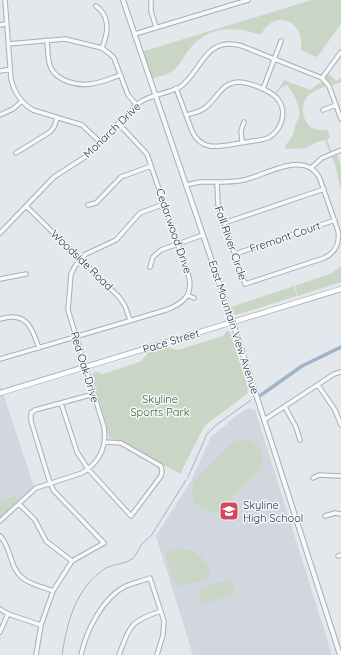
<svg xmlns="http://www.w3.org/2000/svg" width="341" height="655" font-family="Quicksand,sans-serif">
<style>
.built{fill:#d2d6de}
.green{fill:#c9d6c5}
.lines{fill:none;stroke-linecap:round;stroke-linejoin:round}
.stream{stroke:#9fb4cc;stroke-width:1}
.canal{stroke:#9fb4cc;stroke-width:3.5}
.minor-casing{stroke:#a9aeb7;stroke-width:5.5}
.tertiary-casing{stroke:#a9aeb7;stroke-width:6}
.secondary-casing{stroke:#a9aeb7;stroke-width:6}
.minor{stroke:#f7f8fa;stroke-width:3.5}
.tertiary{stroke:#f7f8fa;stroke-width:4}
.secondary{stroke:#fff;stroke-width:4.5}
.labels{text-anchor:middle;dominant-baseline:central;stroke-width:3;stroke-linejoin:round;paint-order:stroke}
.street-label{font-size:11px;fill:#2b3445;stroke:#f4f6f9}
.park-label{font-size:11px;fill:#3f6138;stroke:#f4f6f9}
.poi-label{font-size:11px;fill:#2b3445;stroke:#f4f6f9;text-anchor:start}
</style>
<rect width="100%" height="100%" fill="#e4e7ec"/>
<path class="built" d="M0,387H1L35,490L19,504L16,495L0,500Z
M248,408L255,410L332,655H193L156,536L191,481L211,437L235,417Z"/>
<path class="green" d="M312,0H341V24L318,56L316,57L301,50C305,19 273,9 261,35C237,27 211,25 192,46C185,53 180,66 171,72C165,76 157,77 150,79L141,52Z
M326,72L337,81L341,77V82L329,86V85C321,88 312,91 307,97C299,107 303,125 315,129C319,131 323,130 328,130L330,138L327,139L332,153L336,152L341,167V191L336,168L325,140L317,142L306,148L286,149L285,146C294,135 293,135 296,123C297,121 298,119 299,117C301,106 293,93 287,85L282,87L274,96L273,95L280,87L284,80L310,90L324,80L322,78Z
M341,266V282L298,296L295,286L332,273Z
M294,286L297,296L236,315L233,312L231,307Z
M227,331L230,332L248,388L247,394L205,425L180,474L126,443L109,438L107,428L92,377L93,373L97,372L103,374L142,361L147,353L166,347L178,350L223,336Z
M245,439C261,443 267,455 259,470L218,512C199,512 187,500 195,481L232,443L237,441Z
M16,495L19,504L0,521V500Z
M176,549C197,548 206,558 211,577L184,586L176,584L173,579L165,553Z
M231,579L235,594L202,604L198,589Z"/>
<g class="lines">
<path class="stream" d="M188,477L207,434L216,425L251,400
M62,655C67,622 76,587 106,568C114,564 125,564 132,559C136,556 139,548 142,544C145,541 148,538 151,536L186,480"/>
<path class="canal" d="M261,395L302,366L341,347"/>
<g class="minor-casing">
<path id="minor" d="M5,0L11,79C14,92 21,103 33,110L82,125L100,142
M151,0V11L156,27
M96,6C111,17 108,33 102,48
M0,25L6,24
M135,34L248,0
M47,40C48,49 47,60 51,68C57,81 78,86 90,84C101,83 111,78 121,75
M8,44L65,39L102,48L110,54L114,58L128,95L137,105
M0,71L10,69
M322,78L341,52
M176,88L192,131C202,153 221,146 241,143C250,141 259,141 268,138C282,130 288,111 277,98C269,90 251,83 240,82C221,82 218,98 206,107C201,112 193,113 186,115
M263,89L281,41
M323,110L336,105
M0,115L13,109L22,101
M242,142L241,131L244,122
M16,153L50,132L54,127L57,118
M311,168L322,158L341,150
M186,185L200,182C215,182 229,183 244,180C266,175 306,149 320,179L338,231C340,243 335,253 324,258L245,284L218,205L217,183
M88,205L96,203L121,177L151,166
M26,206L119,297L125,306L130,320
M224,223L324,189
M0,233L54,177L85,157L139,103C151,94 167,94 180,87C202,72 204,35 242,46L322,78L329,86L341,119
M235,254L335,220
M150,267L153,257L161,250L203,235
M0,279L26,274
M187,295L194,298
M0,319C26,311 32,327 39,348
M0,359L166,310C182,304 193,296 189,277L147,154L119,124
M318,385L335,410L341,425
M61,403L77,452L88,469L131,516L161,476L162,471L161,466L121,443L105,442
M285,407L296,427L300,440
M264,420L334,374L341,372
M313,478L319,475L341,476
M19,504L35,520L46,541L72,561
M325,516L335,513L341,514
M0,521L36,488L82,473C100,462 107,447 104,427L68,310L71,274L75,266L86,254L116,240L140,213L164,204
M0,536C12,548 9,569 24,579C31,585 44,587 53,591
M338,556L341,555
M0,609L8,614L41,625
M0,632L8,614
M36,655L41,625L53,591L72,561L104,543L54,491L50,483L31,421V413L35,410L94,394
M81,655C86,631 103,597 126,586C133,583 142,581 150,578L164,621L163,635L157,655
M119,655C130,626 130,621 161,611"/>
</g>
<g class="tertiary-casing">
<path id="tertiary" d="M123,0L231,317L340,655"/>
</g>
<g class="secondary-casing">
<path id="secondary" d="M0,393L341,289"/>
</g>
<use href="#minor" class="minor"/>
<use href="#tertiary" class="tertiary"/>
<use href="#secondary" class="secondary"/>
</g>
<defs>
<g id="school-square" transform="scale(1)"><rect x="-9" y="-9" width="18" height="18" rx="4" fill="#d1495b" stroke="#f4f6f9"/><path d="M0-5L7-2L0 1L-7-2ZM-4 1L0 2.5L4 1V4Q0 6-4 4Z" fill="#fff"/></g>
</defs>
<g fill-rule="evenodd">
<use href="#school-square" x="229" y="511"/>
</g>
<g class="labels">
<g class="street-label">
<text transform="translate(112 130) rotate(-44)">Monarch Drive</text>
<text transform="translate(174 231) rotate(71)">Cedarwood Drive</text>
<text transform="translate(285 237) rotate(-19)">Fremont Court</text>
<text transform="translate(231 243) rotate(71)">Fall River Circle</text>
<text transform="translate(82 260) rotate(44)">Woodside Road</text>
<text transform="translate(234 327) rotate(72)">East Mountain View Avenue</text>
<text transform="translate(171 341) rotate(-17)">Pace Street</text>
<text transform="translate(85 367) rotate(73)">Red Oak Drive</text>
</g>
<g class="park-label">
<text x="160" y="399">Skyline<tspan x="160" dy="13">Sports Park</tspan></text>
</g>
<g class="poi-label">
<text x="243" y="505">Skyline<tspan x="243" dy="13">High School</tspan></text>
</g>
</g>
</svg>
